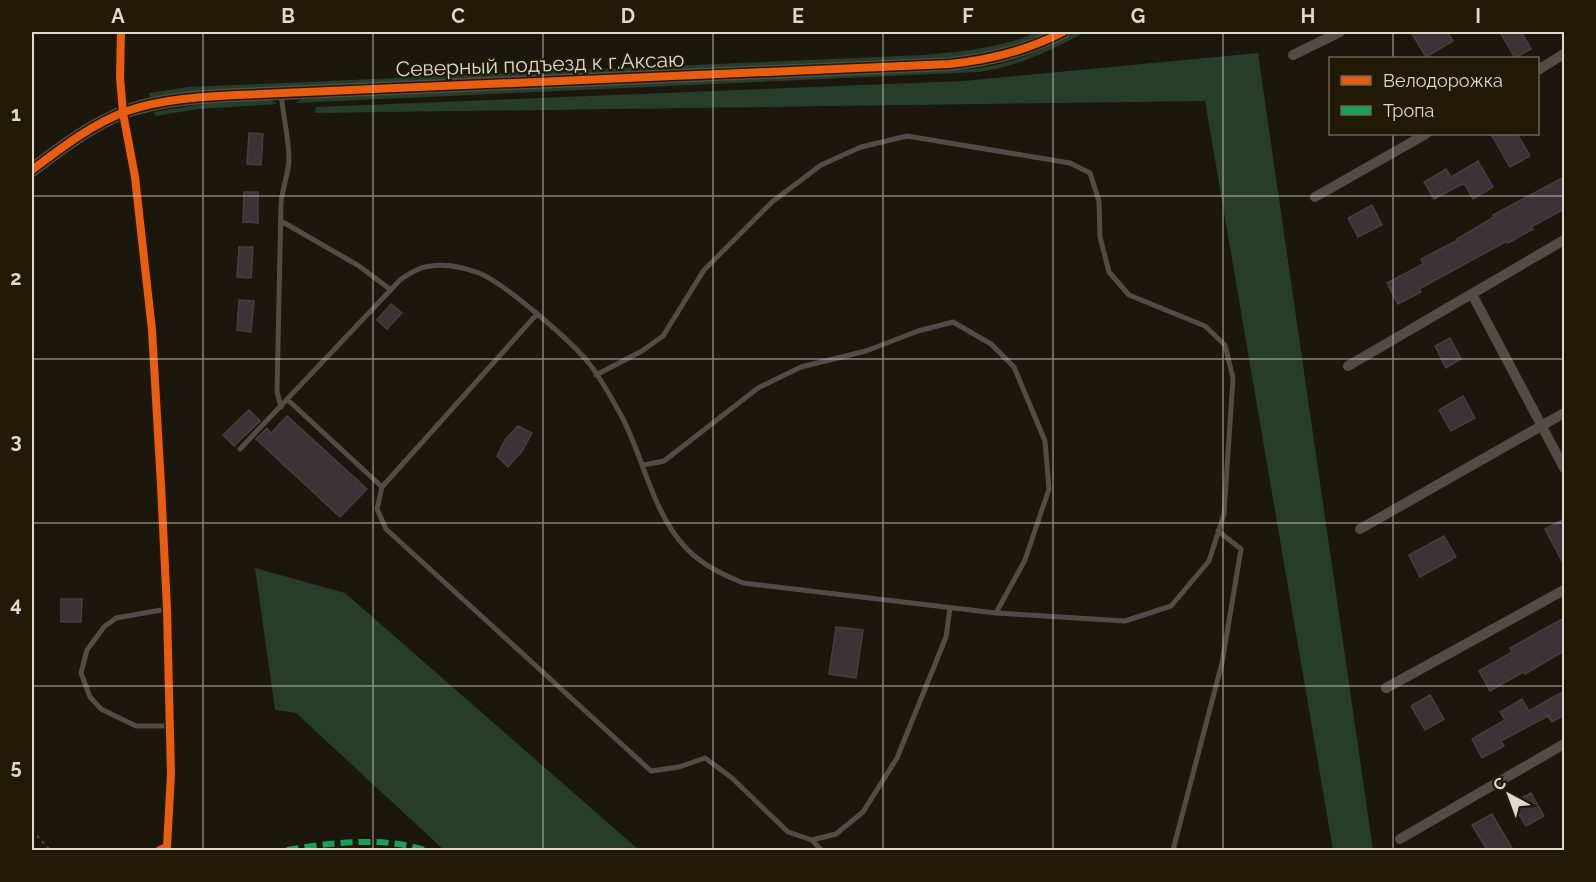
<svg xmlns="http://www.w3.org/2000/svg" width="1596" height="882" font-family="Raleway,sans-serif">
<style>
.green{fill:#263d2b}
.building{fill:#3b3437;stroke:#454040;stroke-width:1.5}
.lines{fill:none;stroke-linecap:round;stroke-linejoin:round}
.path{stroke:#514c46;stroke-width:2;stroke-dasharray:3 4.5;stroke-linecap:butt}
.service{stroke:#514c46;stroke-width:5}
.minor{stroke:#514c46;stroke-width:10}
.tertiary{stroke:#514c46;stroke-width:14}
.quiet{stroke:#1a9f57;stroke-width:6;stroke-dasharray:12 6;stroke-linecap:butt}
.cycleway-casing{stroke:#211a07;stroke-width:11}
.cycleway{stroke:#e95d12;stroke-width:8}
.grid{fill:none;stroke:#ddd9cd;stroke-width:1.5;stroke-opacity:0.55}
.labels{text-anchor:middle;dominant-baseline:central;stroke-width:4.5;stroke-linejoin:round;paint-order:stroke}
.street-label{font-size:21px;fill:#ddd9cd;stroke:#211a07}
.neatline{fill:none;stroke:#ddd9cd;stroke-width:2}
.grid-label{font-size:20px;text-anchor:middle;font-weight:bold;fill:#ddd9cd}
</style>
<rect width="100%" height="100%" fill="#1b170d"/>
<path class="green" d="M1038,32H1048C1015,46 983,54 947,57L210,90L150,97L149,93L189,87L922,55C962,52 1000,48 1038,32Z
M1076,32H1085C1050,51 1019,66 979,72L295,103L303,99L973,69C1011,64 1043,51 1076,32Z
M1258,53L1373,850H1333L1205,101L315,113L316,107L964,81Z
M270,100L278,104L199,109L155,116L154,112L203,104Z
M255,568L345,593L639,850H444L296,713L275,710Z"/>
<path class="building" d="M1411,32H1447L1453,41L1426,57Z
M1500,32H1521L1531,49L1515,58Z
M249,133L263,134L261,165L247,164Z
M1491,134H1517L1530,156L1510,167Z
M1478,161L1493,187L1473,199L1464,183L1434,199L1424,182L1446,169L1451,177Z
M1564,177V209L1531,227L1533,229L1508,243L1507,241L1419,289L1421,292L1398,304L1387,283L1423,264L1421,259L1458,240L1457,239L1494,217L1493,215Z
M244,192H258V223L243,222Z
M1372,205L1382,225L1358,237L1348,218Z
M239,247H253L251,278L237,277Z
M239,300L254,301L251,332L237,330Z
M391,304L402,313L387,329L377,320Z
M1450,338L1461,359L1446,368L1435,346Z
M1463,396L1475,418L1451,431L1439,410Z
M249,410L260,421L234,446L223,435Z
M287,416L367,489L340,517L256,439L267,428L271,433Z
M518,426L532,433L522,451L508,467L497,456L505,440Z
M1564,519V565L1545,529Z
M1444,536L1456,557L1420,577L1409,555Z
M61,599H82L81,622H61Z
M1564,618V651L1525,674L1523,672L1490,691L1479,671L1512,652L1510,648Z
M836,627L863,630L856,678L829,674Z
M1564,691V715L1552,722L1548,716L1501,741L1504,746L1482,758L1472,739L1505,720L1500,712L1522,699L1529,711Z
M1430,695L1444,719L1425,730L1411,706Z
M1531,793L1544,816L1526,826L1512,803Z
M1492,814L1513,850H1487L1472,825Z"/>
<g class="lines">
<path class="path" d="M32,830L50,850"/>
<path class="service" d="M281,93C283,116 289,138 289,161C288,175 282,189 281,204L277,392L281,407
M281,221L359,266L391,290
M537,314L382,487L377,509L386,529L651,771L679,767L705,758L732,778L788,832L812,840L836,834L863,812L897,758L946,637L950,608
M288,400L382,487
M240,449L401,279C408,275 417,268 425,267C442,263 463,267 479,273C504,283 570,340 588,362C601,378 612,399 622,417C644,459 652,512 686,548C702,565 722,574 743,583L996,613L1125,621L1171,606L1209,561L1224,514L1233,378L1225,345L1205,326L1129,295L1109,272L1100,237L1099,201L1090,173L1070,163L907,136L861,147L821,165L772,202L704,270L663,336L642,351L596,375
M643,465L664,461L758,388L801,367L866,351L918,331L953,322L991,344L1014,367L1045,441L1049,489L1025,560L996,613
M167,609L116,618L104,627L87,650L81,673L90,697L101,709L136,726H170
M812,840L821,850
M1173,850L1222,663L1241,549L1218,531"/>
<path class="minor" d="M121,32L120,77L123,113L135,177L152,330L161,485L167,609L171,774L167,847L160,850
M1293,55L1340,32
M1538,70L1564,54
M1315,197L1426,134
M1472,294L1564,468
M1348,366L1564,240
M1360,529L1564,413
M1386,688L1564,590
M1400,839L1564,744"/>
<path class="tertiary" d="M32,170C61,148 92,124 127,111C162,99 200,97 237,95L949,64C990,60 1026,51 1063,32"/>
<path class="quiet" d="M287,850C330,843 382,836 424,850"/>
<g class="cycleway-casing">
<path id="cycleway" d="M121,32L120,77L123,113L135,177L152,330L161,485L167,609L171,774L167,847L160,850
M32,170C61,148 92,124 127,111C162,99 200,97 237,95L949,64C990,60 1026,51 1063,32"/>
</g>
<use href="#cycleway" class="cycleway"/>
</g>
<path class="grid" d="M203,32V850M373,32V850M543,32V850M713,32V850M883,32V850M1053,32V850M1223,32V850M1393,32V58M1393,134V850M32,196H1564M32,359H1564M32,523H1564M32,686H1564"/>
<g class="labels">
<g class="street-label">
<text transform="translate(540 64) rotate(-2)">Северный подъезд к г.Аксаю</text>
</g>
</g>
<rect width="1596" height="882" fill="none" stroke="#211a07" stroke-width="66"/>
<rect x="1329" y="57" width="210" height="78" fill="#211a07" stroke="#6c6656" stroke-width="1.5"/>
<rect x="1341" y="76" width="30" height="9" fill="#e95d12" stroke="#6c6656" stroke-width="1.5"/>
<text x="1383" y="87" font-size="18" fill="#ddd9cd">Велодорожка</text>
<rect x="1341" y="106" width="30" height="9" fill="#1a9f57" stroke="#6c6656" stroke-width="1.5"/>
<text x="1383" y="117" font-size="18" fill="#ddd9cd">Тропа</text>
<g transform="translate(1509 795) rotate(319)" stroke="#211a07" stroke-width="4.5" paint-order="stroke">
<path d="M0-4.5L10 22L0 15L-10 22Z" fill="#ddd9cd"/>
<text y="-9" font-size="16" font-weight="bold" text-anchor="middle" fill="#ddd9cd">С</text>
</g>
<rect x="33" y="33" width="1530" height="816" class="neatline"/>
<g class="grid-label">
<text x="118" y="23">A</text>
<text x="288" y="23">B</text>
<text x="458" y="23">C</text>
<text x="628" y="23">D</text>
<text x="798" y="23">E</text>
<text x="968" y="23">F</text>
<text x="1138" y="23">G</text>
<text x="1308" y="23">H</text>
<text x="1478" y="23">I</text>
<text x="16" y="121">1</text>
<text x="16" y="285">2</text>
<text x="16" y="448">3</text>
<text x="16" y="611">4</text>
<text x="16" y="774">5</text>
</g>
</svg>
